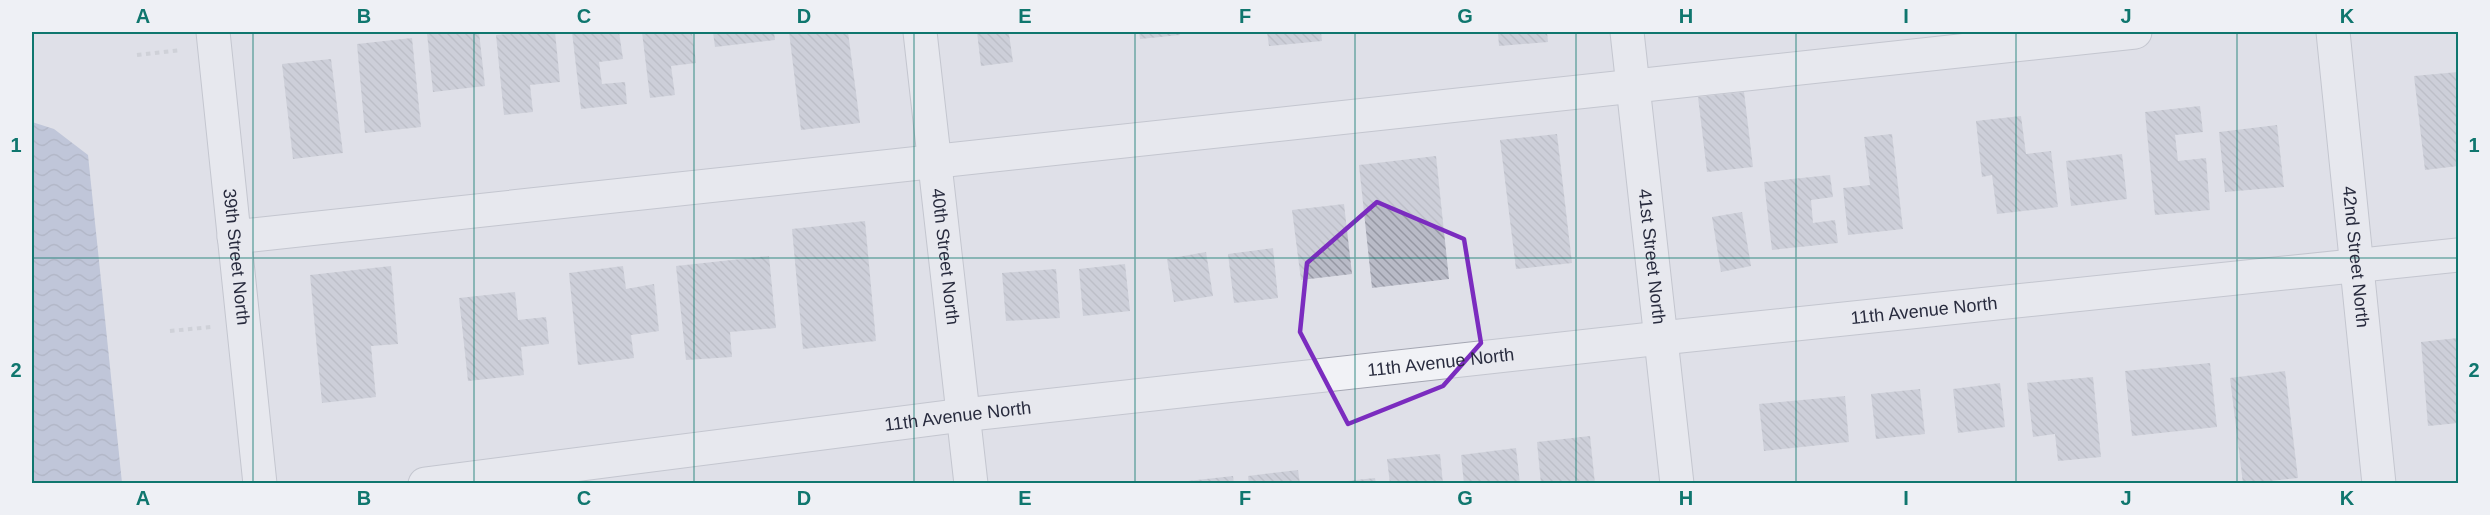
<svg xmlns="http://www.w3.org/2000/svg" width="2490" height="515" font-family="Arial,sans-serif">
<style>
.water{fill:url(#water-waves)}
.building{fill:url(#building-back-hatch)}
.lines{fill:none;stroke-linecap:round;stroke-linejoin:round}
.minor-casing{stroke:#a4a6b2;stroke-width:35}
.path{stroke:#bdbec6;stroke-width:4;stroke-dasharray:4.5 4.5;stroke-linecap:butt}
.minor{stroke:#f1f2f6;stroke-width:33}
.marked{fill:none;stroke:#7b2cbf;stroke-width:4.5;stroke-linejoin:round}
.grid{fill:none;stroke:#0f766e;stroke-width:1.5;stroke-opacity:0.55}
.labels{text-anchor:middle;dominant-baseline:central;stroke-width:5;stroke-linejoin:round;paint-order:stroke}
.street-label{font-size:18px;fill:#282b3e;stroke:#eef0f5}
.neatline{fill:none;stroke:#0f766e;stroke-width:2}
.grid-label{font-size:20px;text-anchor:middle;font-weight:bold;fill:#0f766e}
</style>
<defs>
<pattern id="water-waves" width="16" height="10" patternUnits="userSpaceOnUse" patternTransform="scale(1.5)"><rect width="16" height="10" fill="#9ba6c7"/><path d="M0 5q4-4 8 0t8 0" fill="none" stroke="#7e87a3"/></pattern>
<pattern id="building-back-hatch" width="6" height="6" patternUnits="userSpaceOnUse" patternTransform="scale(1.5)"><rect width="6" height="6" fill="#b9bbc7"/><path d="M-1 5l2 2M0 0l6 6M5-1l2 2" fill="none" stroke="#9698a3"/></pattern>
</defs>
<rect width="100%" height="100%" fill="#dfe0e8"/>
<path class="water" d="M32,122L54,129L88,155L122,483H32Z"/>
<path class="building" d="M442,32H479L485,86L433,92L427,33Z
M533,32H555L560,82L530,85L533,112L504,115L496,35Z
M572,32H619L623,59L599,62L602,84L625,82L627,104L581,109Z
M642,32H692L696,63L671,66L675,95L650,98Z
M713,32H774L775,40L715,47Z
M789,32H848L860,123L801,130Z
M977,32H1015L1009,34L1013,62L981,66Z
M1139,32H1179L1180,35L1140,39Z
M1267,32H1321L1322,41L1269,46Z
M1498,32H1547L1548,42L1499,46Z
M412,38L421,127L365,133L357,44Z
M331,59L343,153L293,159L282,64Z
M2458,72V166L2425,170L2414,76Z
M1744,92L1753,167L1707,172L1698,97Z
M2200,106L2203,132L2175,135L2178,161L2206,158L2210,210L2155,215L2145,112Z
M2021,116L2026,154L2051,151L2058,207L1997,214L1992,175L1982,177L1976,121Z
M2277,125L2284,187L2225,192L2219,132Z
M1557,134L1572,263L1516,269L1500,140Z
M1892,134L1903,229L1848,235L1843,188L1870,185L1864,137Z
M2122,154L2127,199L2071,206L2066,161Z
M1436,156L1449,279L1372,288L1359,165Z
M1830,175L1833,197L1811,200L1813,223L1835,220L1838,243L1772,250L1764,182Z
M1344,204L1352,274L1301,280L1292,210Z
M1742,212L1751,266L1721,272L1712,217Z
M865,221L876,341L803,349L792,229Z
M1273,248L1278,298L1234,303L1228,254Z
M1206,252L1213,296L1174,302L1167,259Z
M769,256L776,328L730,332L732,357L686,360L676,266Z
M1125,264L1130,311L1083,316L1079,269Z
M391,266L398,344L371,346L376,397L322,403L310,275Z
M623,266L626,289L654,284L659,331L631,335L634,358L578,365L569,273Z
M1056,269L1060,318L1006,321L1002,273Z
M515,292L518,320L546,317L549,344L521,347L524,375L468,381L459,298Z
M2458,338V423L2428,426L2421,342Z
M2210,363L2217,427L2132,436L2125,371Z
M2285,371L2298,478L2243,484L2230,378Z
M2093,377L2101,457L2058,461L2055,434L2033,437L2027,383Z
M2000,383L2005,427L1958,433L1953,389Z
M1920,389L1925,434L1876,439L1871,394Z
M1845,396L1849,442L1764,451L1759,404Z
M1590,436L1595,484H1541L1537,442Z
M1516,448L1520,484H1464L1461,455Z
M1440,454L1443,484H1390L1387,459Z
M1298,470L1300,484H1249L1248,476Z
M1233,476L1234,484H1179V482Z
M1375,478L1376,484H1338V482Z"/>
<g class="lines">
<g class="minor-casing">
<g id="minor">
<path id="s1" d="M213,32L260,484"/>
<path id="s2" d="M920,32L971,484"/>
<path id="s3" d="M1627,32L1677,484"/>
<path id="s4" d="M2333,32L2379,484"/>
<path d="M234,237L2135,32"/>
<path id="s5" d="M425,484L963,415L1661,338L2458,255"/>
</g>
</g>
<path class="path" d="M137,55L181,50
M170,331L211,327"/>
<use href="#minor" class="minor"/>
</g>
<path d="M0 0H2490V515H0ZM1377,202L1464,239L1481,343L1443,386L1348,424L1300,332L1307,263Z" fill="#dfe0e8" fill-opacity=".55" fill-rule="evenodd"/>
<path class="marked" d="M1377,202L1464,239L1481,343L1443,386L1348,424L1300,332L1307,263Z"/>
<path class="grid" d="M253,32V484M474,32V484M694,32V484M914,32V484M1135,32V484M1355,32V484M1576,32V484M1796,32V484M2016,32V484M2237,32V484M32,258H2458"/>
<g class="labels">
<g class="street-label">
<text stroke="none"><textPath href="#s1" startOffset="226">39th Street North</textPath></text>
<text stroke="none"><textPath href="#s2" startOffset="226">40th Street North</textPath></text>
<text stroke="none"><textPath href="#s3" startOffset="226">41st Street North</textPath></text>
<text stroke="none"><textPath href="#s4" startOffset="226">42nd Street North</textPath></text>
<text stroke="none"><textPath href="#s5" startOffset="1509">11th Avenue North</textPath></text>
<text stroke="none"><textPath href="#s5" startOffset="1023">11th Avenue North</textPath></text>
<text stroke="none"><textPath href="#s5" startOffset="537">11th Avenue North</textPath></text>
</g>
</g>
<rect width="2490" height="515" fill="none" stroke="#eef0f5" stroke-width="66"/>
<rect x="33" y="33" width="2424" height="449" class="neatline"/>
<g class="grid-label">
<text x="143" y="23">A</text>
<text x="364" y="23">B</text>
<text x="584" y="23">C</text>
<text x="804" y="23">D</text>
<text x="1025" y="23">E</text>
<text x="1245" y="23">F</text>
<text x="1465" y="23">G</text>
<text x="1686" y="23">H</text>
<text x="1906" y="23">I</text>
<text x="2126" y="23">J</text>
<text x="2347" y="23">K</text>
<text x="16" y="152">1</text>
<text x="2474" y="152">1</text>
<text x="16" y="377">2</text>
<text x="2474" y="377">2</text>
<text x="143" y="505">A</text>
<text x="364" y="505">B</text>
<text x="584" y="505">C</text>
<text x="804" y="505">D</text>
<text x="1025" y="505">E</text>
<text x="1245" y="505">F</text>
<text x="1465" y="505">G</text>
<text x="1686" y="505">H</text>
<text x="1906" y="505">I</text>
<text x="2126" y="505">J</text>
<text x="2347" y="505">K</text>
</g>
</svg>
